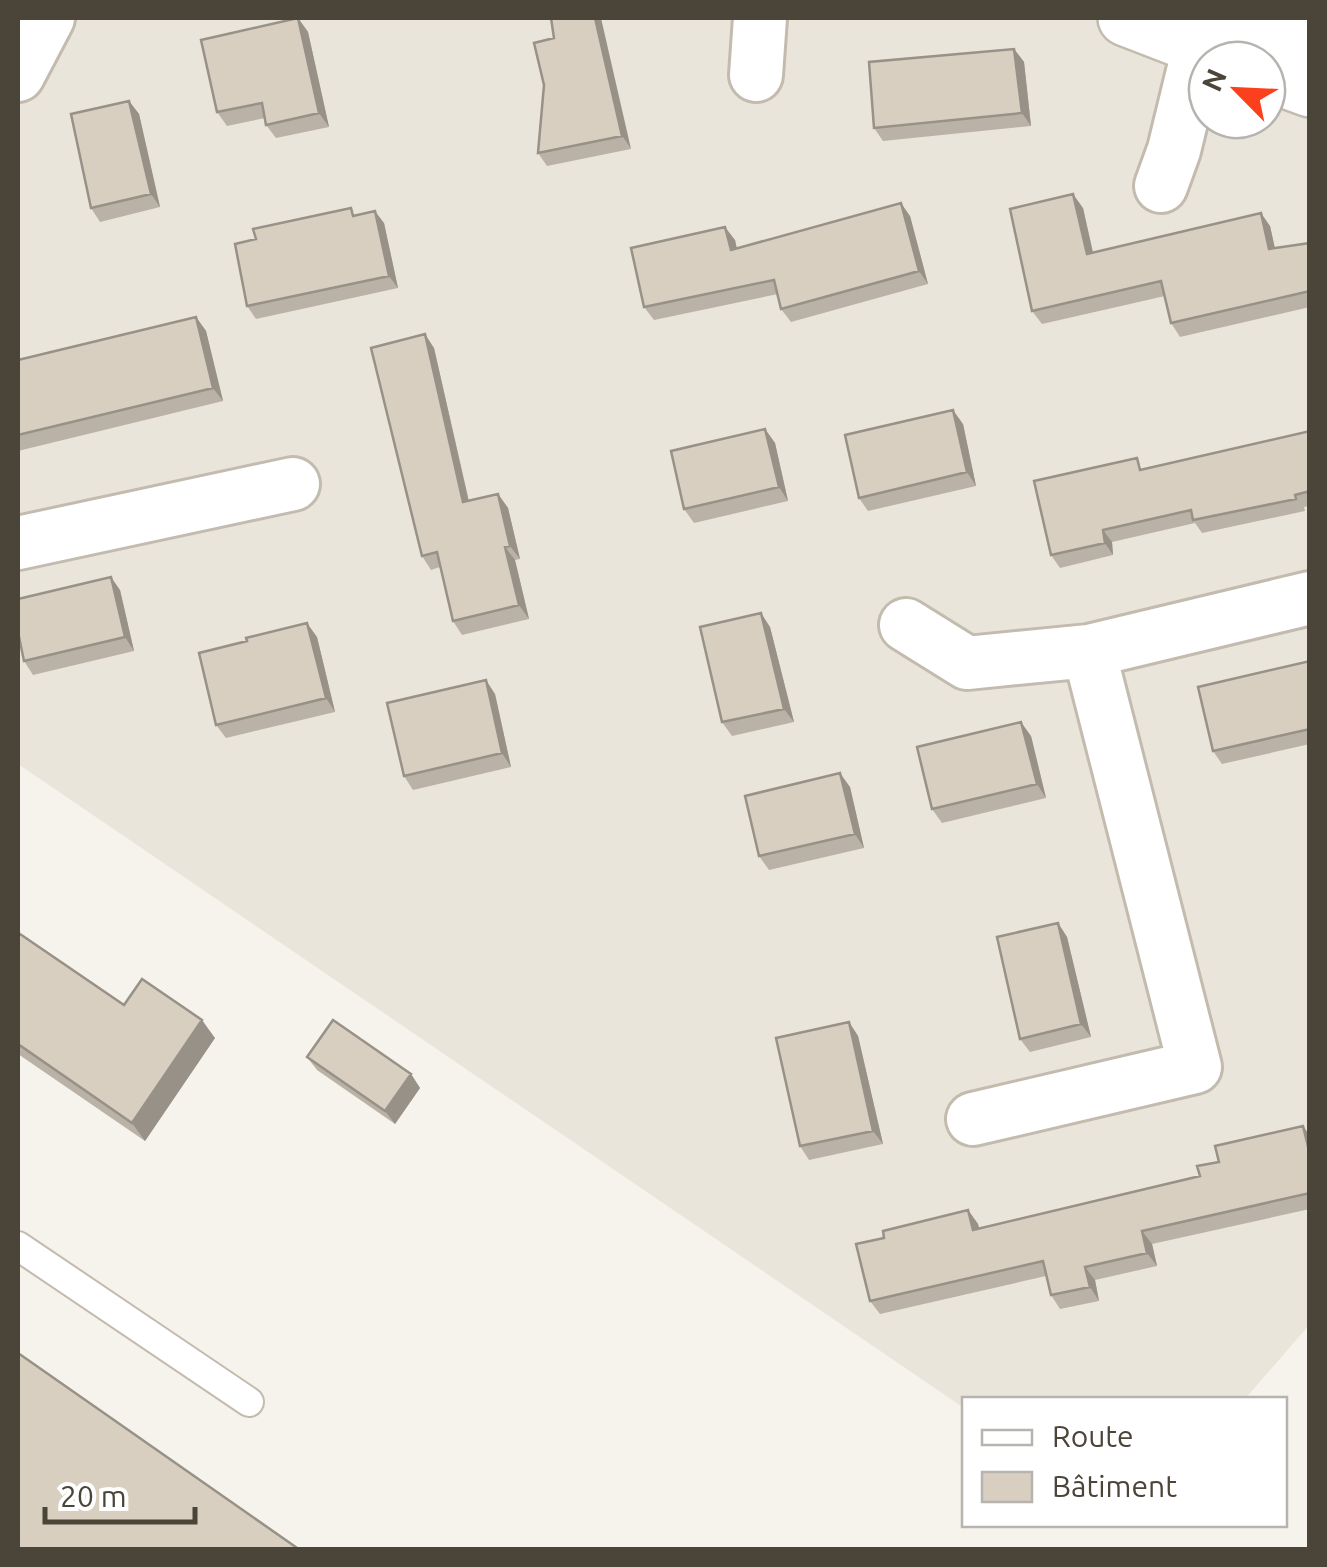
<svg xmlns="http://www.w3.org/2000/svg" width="1327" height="1567" font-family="Ubuntu,sans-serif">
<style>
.residential{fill:#eae5da;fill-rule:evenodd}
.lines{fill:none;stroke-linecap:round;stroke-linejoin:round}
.service-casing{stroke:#c2bbae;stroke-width:32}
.minor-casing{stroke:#c2bbae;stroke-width:58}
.tertiary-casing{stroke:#c2bbae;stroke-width:60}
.service{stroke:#fff;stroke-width:28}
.minor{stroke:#fff;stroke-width:52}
.tertiary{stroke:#fff;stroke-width:55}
.wall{fill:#bab2a6}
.shaded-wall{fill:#979187}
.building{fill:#d8cfc1;stroke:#979187;stroke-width:2.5}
</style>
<rect width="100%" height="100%" fill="#f6f3ec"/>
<path class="residential" d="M18,18H1309L1310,1324L1245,1399L964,1400V1408L18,764ZM1207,60H1267V120H1207Z"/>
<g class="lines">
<g class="service-casing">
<path id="service" d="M18,1246L249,1402"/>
</g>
<g class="minor-casing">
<path id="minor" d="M18,75L48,18
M756,75L760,18
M1161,186L1174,150L1193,72L1219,18
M18,543L293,484
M906,625L967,663L1089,651L1195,1067L973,1119
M1089,651L1310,598"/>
</g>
<g class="tertiary-casing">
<path id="tertiary" d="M1126,18L1235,60
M1258,18L1310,37
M1267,73L1310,89"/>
</g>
<use href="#service" class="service"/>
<use href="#minor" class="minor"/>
<use href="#tertiary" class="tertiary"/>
</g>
<path class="wall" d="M298,18L308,32L329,127L276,138L266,125L265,118L227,126L217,112Z
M554,38L631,149L547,166L538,153Z
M1014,49L1024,62L1031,126L883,141L874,128Z
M129,101L139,114L160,207L100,222L91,208Z
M1083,208L1093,252L1270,226L1275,248L1310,243V307L1180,337L1171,323L1165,296L1042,324L1032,311Z
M355,215L384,223L398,288L256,319L247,306Z
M910,216L928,284L791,322L781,309L778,294L654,320L644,307L735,240L737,249Z
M196,317L206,331L223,401L18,451V360Z
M434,348L469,501L498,494L508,508L520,559L515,560L529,619L462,635L453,621L440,567L431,570L422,556Z
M963,424L976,486L868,511L859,498Z
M765,429L775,443L788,501L694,523L684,509Z
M1310,431V506L1304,507L1305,511L1202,533L1195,523L1112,542L1113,555L1060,568L1051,555L1144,469Z
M120,590L134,651L33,675L24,661Z
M770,627L794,722L732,736L722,722Z
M317,637L335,712L226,738L216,725Z
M1310,661V744L1222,764L1213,751Z
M495,694L511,767L413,790L404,776Z
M1031,736L1046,798L942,823L932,809Z
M850,787L864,848L769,870L759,856Z
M1058,923L1067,937L1091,1037L1030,1052L1020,1039Z
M18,936L124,1005L215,1038L145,1141L18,1054Z
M849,1022L858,1036L883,1144L809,1160L800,1146Z
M307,1057L411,1074L420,1088L395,1124L317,1070Z
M1303,1126L1310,1136V1209L1152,1244L1157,1266L1095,1280L1099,1301L1060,1309L1051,1295L1046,1276L880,1314L870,1301L884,1238L968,1210L978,1224L979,1229L1200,1176L1219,1162Z"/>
<path class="shaded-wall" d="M298,18L308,32L329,127L319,113Z
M595,18H601L631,149L622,136Z
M1014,49L1024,62L1031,126L1022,113Z
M129,101L139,114L160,207L151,194Z
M1073,194L1083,208L1096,267L1087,254Z
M901,203L910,216L928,284L919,271Z
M375,211L384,223L398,288L389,276Z
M1261,213L1270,226L1278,263L1269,249Z
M725,227L735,240L740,264L731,250Z
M196,317L206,331L223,401L213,388Z
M425,334L434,348L472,516L463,502Z
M953,410L963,424L976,486L967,472Z
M765,429L775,443L788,501L779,487Z
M498,494L508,508L520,559L510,546Z
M1103,530L1112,542L1113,555L1105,543Z
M505,547L515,560L529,619L519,605Z
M111,577L120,590L134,651L125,637Z
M761,613L770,627L794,722L784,709Z
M307,623L317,637L335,712L326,698Z
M486,680L495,694L511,767L502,753Z
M1021,722L1031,736L1046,798L1037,784Z
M840,773L850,787L864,848L855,834Z
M1058,923L1067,937L1091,1037L1081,1024Z
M202,1020L215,1038L145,1141L132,1123Z
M849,1022L858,1036L883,1144L873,1131Z
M411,1074L420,1088L395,1124L385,1111Z
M1303,1126L1310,1136V1155Z
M968,1210L978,1224L983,1244L973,1230Z
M1142,1231L1152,1244L1157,1266L1147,1253Z
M1085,1267L1095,1280L1099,1301L1090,1287Z"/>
<path class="building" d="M298,18L319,113L266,125L262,103L217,112L201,40Z
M551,18H595L622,136L538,153L544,85L534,43L554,38Z
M1014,49L1022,113L874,128L869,62Z
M129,101L151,194L91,208L71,114Z
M1073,194L1087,254L1261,213L1269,249L1310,243V291L1171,323L1161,281L1032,311L1010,209Z
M901,203L919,271L781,309L774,280L644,307L631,248L725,227L731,250Z
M351,208L353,216L375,211L389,276L247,306L235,244L256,239L253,229Z
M196,317L213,388L18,435V360Z
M425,334L463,502L498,494L510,546L505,547L519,605L453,621L437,552L422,556L371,348Z
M953,410L967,472L859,498L845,435Z
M765,429L779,487L684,509L671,451Z
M1310,431V491L1295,495L1296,499L1193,520L1191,510L1103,530L1105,543L1051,555L1034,481L1137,458L1140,470Z
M111,577L125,637L24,661L18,632V599Z
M761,613L784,709L722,722L700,627Z
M307,623L326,698L216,725L199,653L247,641L246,638Z
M1310,661V729L1213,751L1198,687Z
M486,680L502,753L404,776L387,703Z
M1021,722L1037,784L932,809L917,747Z
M840,773L855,834L759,856L745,796Z
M1058,923L1081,1024L1020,1039L997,937Z
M20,934L124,1005L142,979L202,1020L132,1123L18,1044V936Z
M333,1020L411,1074L385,1111L307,1057Z
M849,1022L873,1131L800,1146L776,1038Z
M1303,1126L1310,1155V1193L1142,1231L1147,1253L1085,1267L1090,1287L1051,1295L1043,1261L870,1301L856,1244L884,1238L883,1231L968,1210L973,1230L1200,1176L1197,1166L1219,1162L1215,1146Z
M18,1353L300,1550H20L18,1548Z"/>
<rect width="1327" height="1567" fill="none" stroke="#4b4439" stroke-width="40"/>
<rect x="962" y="1397" width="325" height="130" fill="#ffffff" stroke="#b7b4b0" stroke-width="2.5"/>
<rect x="982" y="1430" width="50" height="15" fill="#ffffff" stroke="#b7b4b0" stroke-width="2.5"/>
<text x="1052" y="1447" font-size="30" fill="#4b4439">Route</text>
<rect x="982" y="1472" width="50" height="30" fill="#d8cfc1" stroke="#b7b4b0" stroke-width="2.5"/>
<text x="1052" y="1497" font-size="30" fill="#4b4439">Bâtiment</text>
<g transform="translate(1237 90) rotate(294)"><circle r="48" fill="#ffffff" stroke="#b7b4b0" stroke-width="2.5"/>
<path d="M0-8L18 38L0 25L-18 38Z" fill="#fc3f1d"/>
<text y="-15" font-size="28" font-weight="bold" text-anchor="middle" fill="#4b4439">N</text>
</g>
<path d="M45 1507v15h150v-15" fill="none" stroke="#4b4439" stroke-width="5"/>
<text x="60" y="1507" font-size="30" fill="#4b4439" stroke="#ffffff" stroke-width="8" paint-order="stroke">20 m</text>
</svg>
